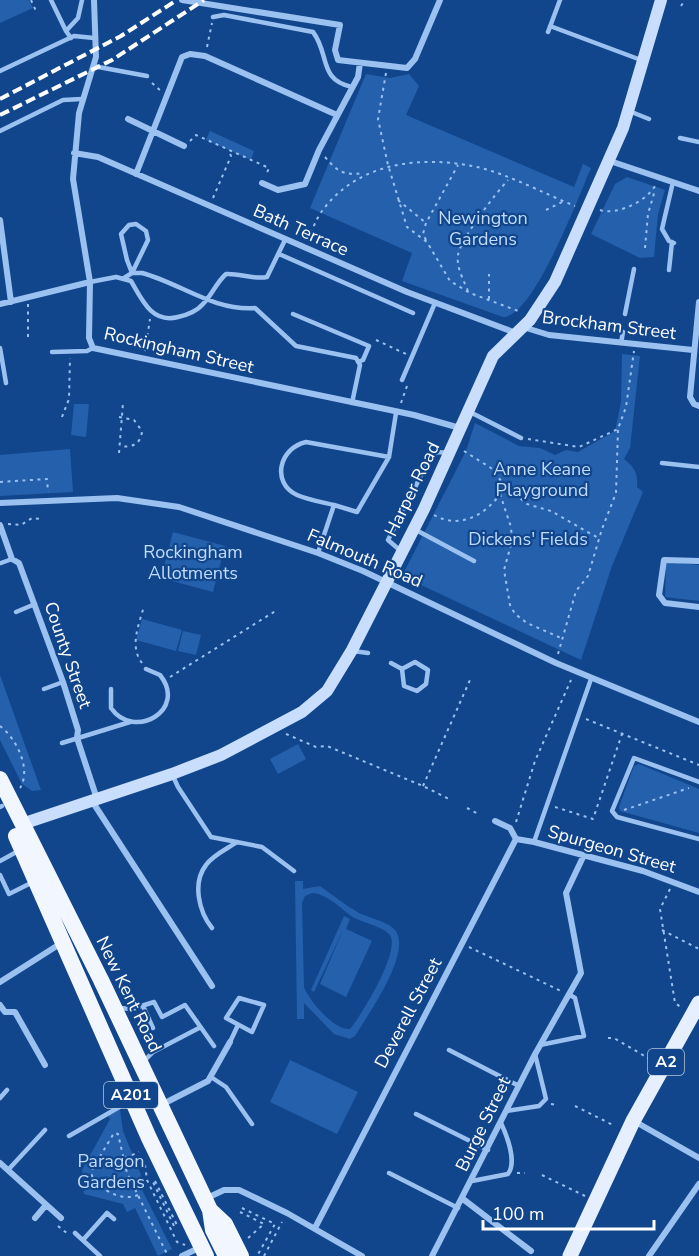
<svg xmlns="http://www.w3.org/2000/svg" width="699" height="1256" font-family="'Nunito Sans',sans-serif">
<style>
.green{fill:#2460ac;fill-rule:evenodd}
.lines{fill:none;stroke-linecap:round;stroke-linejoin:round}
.path{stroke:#9bc1f1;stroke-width:2;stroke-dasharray:3 4.5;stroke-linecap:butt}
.service{stroke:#9bc1f1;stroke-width:4.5}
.minor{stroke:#9bc1f1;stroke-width:6}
.secondary{stroke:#c9defc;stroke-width:12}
.primary{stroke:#e5efff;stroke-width:15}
.trunk{stroke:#f2f7ff;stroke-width:16}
.rail{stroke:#fff;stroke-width:4;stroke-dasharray:10 4.5;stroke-linecap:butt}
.labels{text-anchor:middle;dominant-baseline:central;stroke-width:4.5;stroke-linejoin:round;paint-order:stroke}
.shield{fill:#12468c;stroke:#b8c8dc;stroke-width:1.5}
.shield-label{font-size:16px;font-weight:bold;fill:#fff}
.park-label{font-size:18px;fill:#c1dbfc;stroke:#12468c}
.street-label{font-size:18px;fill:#fff;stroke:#12468c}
</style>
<rect width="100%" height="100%" fill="#12468c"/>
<path class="green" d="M0,0H29L33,8L0,23Z
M366,74L390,78L409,74L419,86L406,115L574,187L583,164L591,168C579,195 534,317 503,317L402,281L412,253L310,208Z
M210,131L254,151L251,160L206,140Z
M627,177L665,190L658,214L654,257L640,258L591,234L615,184Z
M622,354L640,356L630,448L624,459C635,468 638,473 637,487L643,492L612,566L581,660L402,576L466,451L475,423L519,446L540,448L555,455L566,450L578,452L615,431L621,402Z
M74,404H89L86,437L71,435Z
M70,449L73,492L0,496V455Z
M173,532L225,546L213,592L161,578Z
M669,562L699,565V601L665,597L666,565Z
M142,619L182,630L176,651L136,640Z
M183,631L201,635L196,655L178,651Z
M0,675L41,790L32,791L22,784L0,740Z
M298,744L306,759L278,774L270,759Z
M639,764L699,789V833L620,811L619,807L634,766Z
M295,881H303V889L320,886C333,895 345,905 359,913C369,918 383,920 393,928C416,948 367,1016 355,1036L350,1039L334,1034L304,1003V1019H297ZM312,893C325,893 341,908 351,916C362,923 380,925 389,934C403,948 361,1016 350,1029C335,1031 309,1001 304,987L302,903L305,896Z
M344,916L350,919L346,929L372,941L346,997L320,984L343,930L314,992L311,990Z
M290,1060L358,1092L337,1134L270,1102Z
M120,1109L123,1131L141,1175L139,1184L172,1249L158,1256L135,1208L127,1212L123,1204L84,1194L82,1170L110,1119L108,1115Z"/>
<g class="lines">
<path class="path" d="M31,0L36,11
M681,6L683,3
M207,47L212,23
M386,73L378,119L388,165L407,227L427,242L450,281L470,293L521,312
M152,83L161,91
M190,141L196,135L269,168L266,175
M325,157C337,171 343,176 363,173
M213,198L231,156L229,151
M398,200L426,223
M546,210L562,202
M600,210C617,216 649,200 656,184
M308,240C312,231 316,219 322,211C358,162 421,155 477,167C508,174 545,194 575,206
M426,240L423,234L426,223L458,165
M645,248L648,214L655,190
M468,291C464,281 456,267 458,255C461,238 496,193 508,180
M489,299V274
M28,304V338
M376,340L406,354
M145,351L150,319
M401,403L407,386
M62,417L69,399L70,358
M119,417L134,420L142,431C141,444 132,448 120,446
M528,439L579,447L618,429L626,407L634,351
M464,451L491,468L505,486L527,504L551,511L600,539
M119,453L123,403
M0,482L47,479L48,492
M500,494L511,527L512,541L504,570L510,605L515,614L527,623L561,638
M434,515C462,531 491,512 505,486
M8,524L21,525L32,518L41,519
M558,654L576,591L588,576L602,529L616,493L618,429
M142,663C129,646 139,625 144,606
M170,677L277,610
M586,719L699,765
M0,726C16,738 32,769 20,788
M286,734L316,747L327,746L423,786L449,799
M423,786L470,680
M555,807L593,819L622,734
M467,808L480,815
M624,810L689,788
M516,822L535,761L571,680
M670,889L660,909L675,1003L682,1008
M662,930L699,949
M469,947L561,991
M608,1038H614L653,1061
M551,1104L558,1105
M575,1106L615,1126
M125,1158L139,1152
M145,1165L147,1180L177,1242L185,1245
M517,1173H525
M542,1175L585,1196
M155,1181L177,1225L174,1226L153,1182Z
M138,1195C122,1202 100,1190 92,1176V1170L114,1133L118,1134L127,1173L166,1252L168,1256
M242,1208L275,1224L257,1256
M240,1212L264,1224L248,1238
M58,1226L68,1234
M264,1256L282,1222"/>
<path class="service" d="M51,0L66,31
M213,17L224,15L313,32C330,54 318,80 352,87
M550,26L641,60
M548,32L560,0
M71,38L66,31L78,18L82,0
M93,66L147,76
M0,71L74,36L94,38
M629,111L649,119
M0,131L63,100L82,99
M680,138L699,142
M673,182L662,229L669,241L674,243
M136,224L146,231L148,240L132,273L127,260L121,234L129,225Z
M279,254L413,313
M669,270L672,242
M124,278L132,273H142C180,283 213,311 255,308L296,346L356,358L360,365L352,403
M90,282L116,277L131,281C142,300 152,324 178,317C187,315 197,311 203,304C212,295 216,283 226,274C239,273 254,280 267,277L285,240
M293,314L369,346L363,360L358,362
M625,314L634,269
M621,343L623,332
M0,348L6,383
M52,352L87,351L93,348
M402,380L435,303
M470,412L521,438
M662,463L699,467
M334,505C322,502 308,500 297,495C271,483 279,448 306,442L389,457L396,413
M416,530L474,561
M402,552L388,540L428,462L437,452L449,453
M318,553L334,505L357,512L389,457
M1,563L12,559
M16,612L35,604
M353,651L368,653
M391,663L402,669L404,686L417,691L426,684L428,670L415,662L402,669
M44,689L63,682
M111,689V708C134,741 188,710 160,675L146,669
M62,743L130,722
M172,774L178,787L211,837L262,847L294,871
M699,782L634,758L612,811L617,817L699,839
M0,807L2,806
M534,842L591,679
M0,861L20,850
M0,875L9,894L33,882
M212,928C199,912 192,883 206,865C213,855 227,849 237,842
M239,998L264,1005L252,1032L226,1018Z
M143,1006L153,1028
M120,1008L132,1009L154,1002L162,1017L185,1005L214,1046
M230,1042L238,1025
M540,1045L584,1036L575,998L570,995
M449,1050L519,1086
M143,1062L153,1052L199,1028
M211,1077L226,1087L252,1124
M0,1098L7,1090
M507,1111L539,1106L546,1099L535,1054
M416,1114L488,1150
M69,1136L128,1102
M8,1170L45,1130
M389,1173L458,1208
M472,1181L508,1174C517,1162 507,1136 501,1123
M75,1233L100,1256
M83,1240L107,1213L114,1219"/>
<path class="minor" d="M94,0L96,57L79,113L73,179L90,282L89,338L93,348L414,415L460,428
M182,0L340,25L335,50L338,60L407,68L415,59L440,0
M128,119L184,146
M74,153L98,157L407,292L516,333
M610,161L699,191
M136,174L182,57L190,54L205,56L337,115
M262,183L278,190L305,184L319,150L358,77L360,63
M0,220L11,302
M699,302L690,397L694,404L699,406
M0,304L90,282
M523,327L549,335L693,350
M0,503L117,498L179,507L318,553L363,571L556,663L699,722
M0,525L12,559L19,563L63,682L78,730L77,738L97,799
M699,561L664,560L659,595L665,603L699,607
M92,801L212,986
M516,839L534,842L643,871L699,892
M0,982L63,942
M0,1005L5,1012H15L45,1065
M161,1105L208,1081L230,1042
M634,1121L699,1158
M0,1163L61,1218
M205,1199L224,1190H239L287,1213L362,1256
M463,1199L531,1251
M35,1218L46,1205
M315,1228L516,839L510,828L495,821
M182,1256L201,1247
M432,1256L534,1056L581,973L566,893L584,855
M649,1256L699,1184"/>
<path class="secondary" d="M22,824L172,774L221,755L302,712L327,691L352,650L424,509L493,356L530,320L555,282L623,128L661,0"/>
<path class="primary" d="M570,1256L633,1121L699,1003"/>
<path class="trunk" d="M0,779L101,980L210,1210L225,1224L241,1256
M16,836L149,1138L206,1256
M210,1210L213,1230L226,1256"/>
<path class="rail" d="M0,99L121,36L177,0
M0,115L112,60L204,0"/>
</g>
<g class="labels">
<g class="shield">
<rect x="648" y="1049" width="36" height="26" rx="4.5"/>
<rect x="104" y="1082" width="54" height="26" rx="4.5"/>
</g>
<g class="shield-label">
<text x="666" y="1062">A2</text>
<text x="131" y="1095">A201</text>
</g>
<g class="park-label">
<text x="483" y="218">Newington<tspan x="483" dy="21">Gardens</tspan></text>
<text x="542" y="469">Anne Keane<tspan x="542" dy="21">Playground</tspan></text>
<text x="528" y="539">Dickens' Fields</text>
<text x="193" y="552">Rockingham<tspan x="193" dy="21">Allotments</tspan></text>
<text x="111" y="1161">Paragon<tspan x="111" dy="21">Gardens</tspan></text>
</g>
<g class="street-label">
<text transform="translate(301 230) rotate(24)">Bath Terrace</text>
<text transform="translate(609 325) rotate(7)">Brockham Street</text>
<text transform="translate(179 350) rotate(13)">Rockingham Street</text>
<text transform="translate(412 489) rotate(-64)">Harper Road</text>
<text transform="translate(365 558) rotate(23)">Falmouth Road</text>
<text transform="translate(68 655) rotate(71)">County Street</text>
<text transform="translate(612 849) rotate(16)">Spurgeon Street</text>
<text transform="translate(129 994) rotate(64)">New Kent Road</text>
<text transform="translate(408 1013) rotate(-62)">Deverell Street</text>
<text transform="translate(483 1124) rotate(-64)">Burge Street</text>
</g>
</g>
<path d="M483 1220v9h171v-9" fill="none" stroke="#ffffff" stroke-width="3"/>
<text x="492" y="1220" font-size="18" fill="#ffffff" stroke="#12468c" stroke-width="4.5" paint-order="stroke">100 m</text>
</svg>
